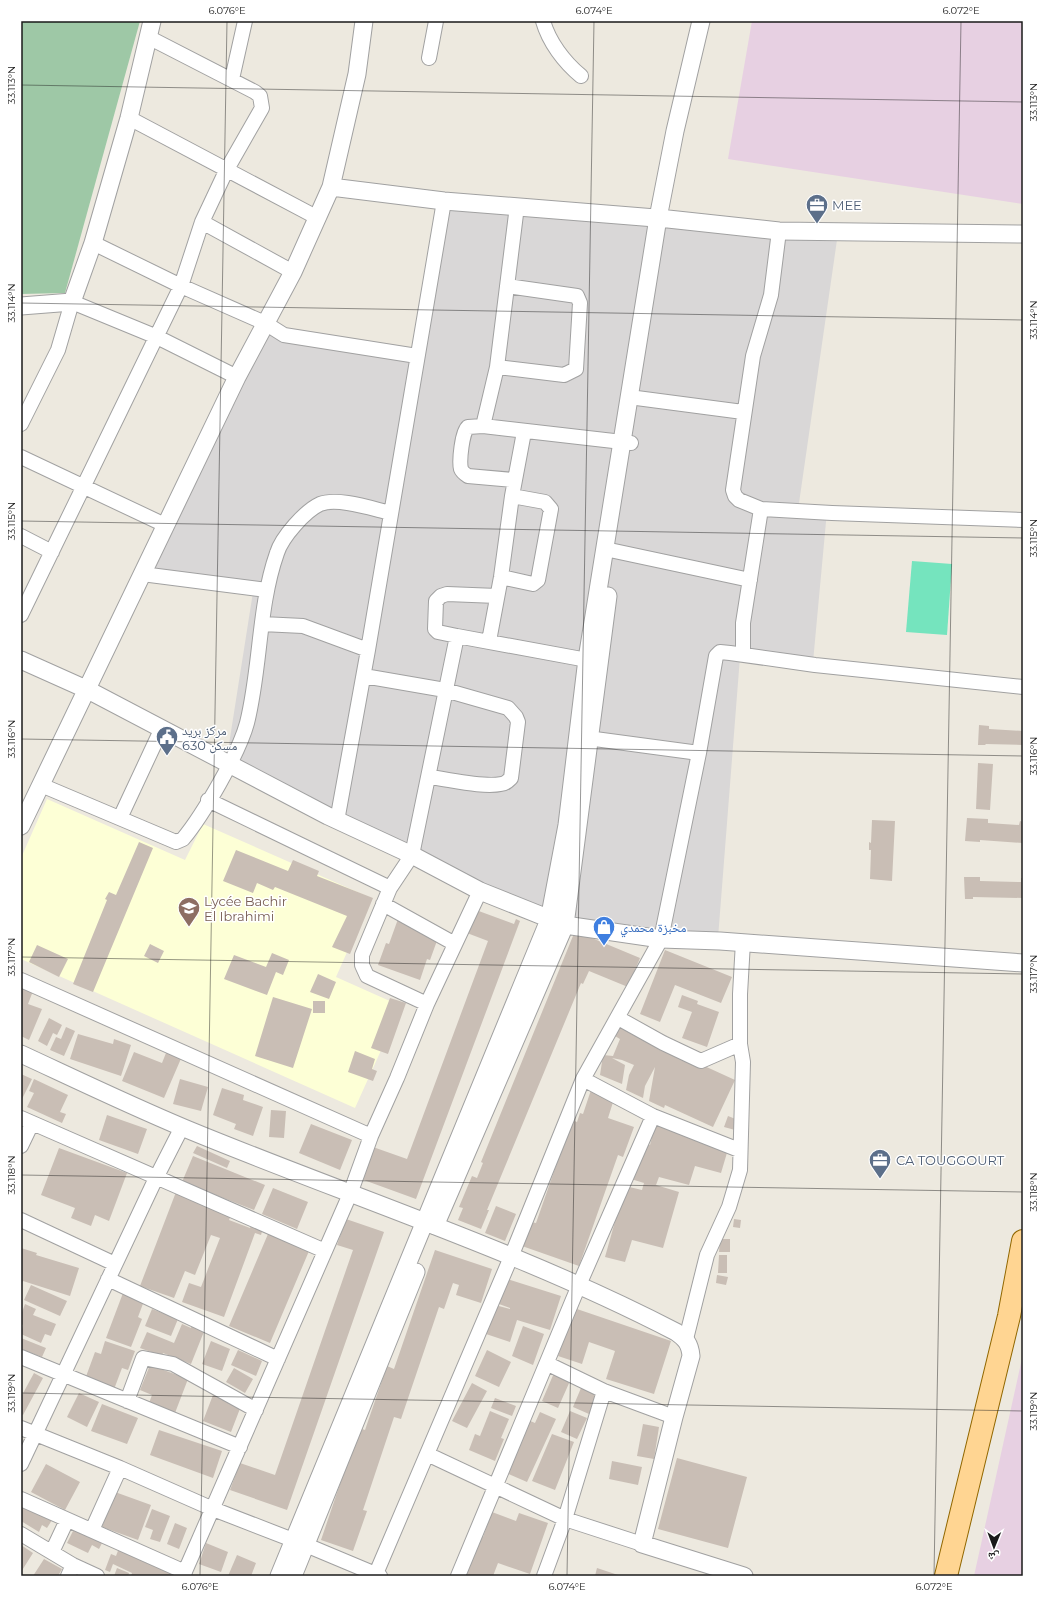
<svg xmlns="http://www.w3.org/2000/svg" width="1044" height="1597" font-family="Montserrat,'Noto Naskh Arabic',sans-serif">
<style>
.residential{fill:#d9d7d7}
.industrial{fill:#e7d0e2}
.education{fill:#fdffd6}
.cemetery{fill:#9ec8a6}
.pitch{fill:#75e4be}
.building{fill:#c9beb5}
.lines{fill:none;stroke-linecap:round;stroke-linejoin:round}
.minor-casing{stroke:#a1a1a1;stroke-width:16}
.tertiary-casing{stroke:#a1a1a1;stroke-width:19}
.primary-casing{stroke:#916700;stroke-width:24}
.minor{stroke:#fff;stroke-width:14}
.tertiary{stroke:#fff;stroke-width:17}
.primary{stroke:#ffd592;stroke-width:22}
.ticks{fill:none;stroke:#1a1a1a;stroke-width:1;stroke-opacity:0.45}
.labels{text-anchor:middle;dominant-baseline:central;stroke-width:3;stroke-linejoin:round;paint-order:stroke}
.service-label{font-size:13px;fill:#4e5e75;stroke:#fff;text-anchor:start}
.education-label{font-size:13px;fill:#785e54;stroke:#fff;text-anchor:start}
.shop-label{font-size:13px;fill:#366cbe;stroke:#fff;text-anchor:start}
.neatline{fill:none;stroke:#1a1a1a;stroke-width:1.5}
.ticks-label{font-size:10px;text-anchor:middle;fill:#1a1a1a}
</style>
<rect width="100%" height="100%" fill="#ede9df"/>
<path class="residential" d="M449,202L838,233L798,510L827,511L813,662L740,657L718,938L546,917L227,757L253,592L143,578L268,320L288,334L421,355Z"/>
<path class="industrial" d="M752,21H1023V204L728,159Z
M1023,1354V1576H974Z"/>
<path class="education" d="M47,799L185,860L203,824L371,898L336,977L401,1006L355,1108L21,959V858Z"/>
<path class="cemetery" d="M21,21H140L65,293L21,294Z"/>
<path class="pitch" d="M912,561L952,564L947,635L906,632Z"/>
<path class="building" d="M979,725L989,726V729L1023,731V745L986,744L985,745H978Z
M978,763L993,764L990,810L976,809Z
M967,818L988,819V823L1019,825L1020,821L1023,822V843L980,840V842L965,841Z
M872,820L895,821L892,881L870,879L871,850H869V842L871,843Z
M139,842L153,848L93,992L73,984L107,900L105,899L109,892L116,895Z
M236,850L288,871L293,860L319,871L317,876L373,898L350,954L332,947L347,916L275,887L273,890L257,883L253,893L223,881Z
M964,877H980V881L1021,882V878H1023V898L973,897V899H965Z
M476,910L514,924L516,919L520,921L416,1199L361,1179L373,1147L407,1159L488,941L467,933Z
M398,919L438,938L430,960L427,959L420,980L378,965L386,943L389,944Z
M575,931L640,958L628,987L589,971L583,984L581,983L487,1210H489L481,1229L458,1220L463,1208L459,1207L472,1176L477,1178L483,1163L481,1162Z
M150,944L164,951L158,963L144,956Z
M37,945L68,959L59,977L29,962Z
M665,950L732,977L721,1003L675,985L660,1022L640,1014Z
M272,953L289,960L283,975L276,972L267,995L224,979L234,955L266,967Z
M318,974L336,982L329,999L310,992Z
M23,987L33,991L28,1004L42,1009L29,1040L21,1036V992Z
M682,995L698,1001L697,1004L719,1012L707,1047L682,1038L692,1012L678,1007Z
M273,997L312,1009L293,1068L255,1056Z
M390,998L406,1003L388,1054L371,1048Z
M313,1001H325V1013H313Z
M49,1018L62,1025L57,1035L53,1033L47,1046L38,1041Z
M617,1026L735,1080L713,1127L665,1105L664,1108L649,1101L655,1067L645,1086L643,1098L626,1090L629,1075L634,1065L622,1060L612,1058L625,1065L622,1084L600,1075L603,1055L613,1056L620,1039L615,1036Z
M66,1027L75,1031L64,1056L50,1050L56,1037L61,1039Z
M78,1034L113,1044L114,1039L131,1045L121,1076L70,1059Z
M168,1048L183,1054L164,1098L122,1081L134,1052L162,1063Z
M355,1051L375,1059L372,1069L377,1071L373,1081L348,1072Z
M21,1074L32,1079L21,1101Z
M34,1079L68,1095L60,1112L66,1114L62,1123L27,1107L34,1093L29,1091Z
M180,1079L208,1087L201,1111L173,1104Z
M222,1088L244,1095L243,1100L263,1107L253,1136L234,1129L236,1124L213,1115Z
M591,1090L614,1099L608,1118L634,1127L623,1157L618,1155L579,1266L522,1246L531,1222L536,1223L572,1120L577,1122L580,1113L583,1114Z
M271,1110L286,1111L284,1138L269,1137Z
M107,1115L147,1129L138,1154L99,1140Z
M728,1116L738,1120L735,1130L724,1127Z
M656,1121L729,1146L721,1173L695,1166L689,1185L659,1177L656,1185L679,1192L663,1248L632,1240L625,1262L605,1257L625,1186L642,1190L644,1183L631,1179L642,1142L650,1145Z
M311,1124L352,1140L340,1170L299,1153Z
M197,1146L230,1161L227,1168L193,1153Z
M59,1148L127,1173L109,1221L95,1215L91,1226L71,1218L75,1208L41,1195Z
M193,1156L265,1185L254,1210L182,1182Z
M273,1188L308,1202L297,1229L262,1214Z
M176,1192L232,1213L229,1220L250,1228L253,1221L264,1225L261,1235L255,1233L224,1317L182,1302L189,1283L201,1287L220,1238L211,1235L195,1275L185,1271L174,1298L140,1286Z
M496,1206L516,1214L505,1241L485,1233Z
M346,1219L384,1232L287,1510L230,1490L240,1463L275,1475L353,1250L337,1245Z
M734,1219L741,1220L740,1228L733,1227Z
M268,1234L309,1251L270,1343L229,1326Z
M720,1239H730V1252H719Z
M21,1248L37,1253L36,1255L79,1268L70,1296L23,1281L21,1284Z
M435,1250L492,1269L481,1303L456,1295L459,1285L453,1283L444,1309L439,1307L401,1419L394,1417L363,1510L367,1511L353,1551L321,1540L359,1428L365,1430L387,1366L394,1369Z
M719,1255H727V1273H718Z
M717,1275L728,1277L726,1285L716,1283Z
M507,1279L561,1296L550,1330L517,1320L510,1342L486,1334L495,1305L510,1309V1308L499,1304Z
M31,1285L67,1301L60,1316L24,1300Z
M123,1293L144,1301L138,1317L142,1319L131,1347L106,1338Z
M25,1304L36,1309L33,1315L56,1324L51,1336L45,1334L41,1343L21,1334L23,1325L21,1324V1315Z
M574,1308L671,1341L654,1394L606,1379L615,1351L589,1342L582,1364L558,1356Z
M152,1309L178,1319L171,1336L145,1326Z
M182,1324L191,1328L192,1324L205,1329L191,1364L163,1353L162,1356L140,1348L147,1332L174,1343Z
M523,1326L544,1334L533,1365L512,1356Z
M21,1338L46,1348L42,1357L21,1349Z
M105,1341L135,1351L128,1370L122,1368L113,1392L84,1382L95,1352L101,1354Z
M211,1341L230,1349L222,1371L202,1364Z
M238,1350L262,1361L256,1376L231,1365Z
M487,1350L511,1362L499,1387L475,1376Z
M150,1365L188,1379L175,1413L149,1403L152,1395L140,1390Z
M234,1368L253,1379L245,1393L226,1382Z
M34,1373L43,1378L23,1415L21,1414V1397Z
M554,1373L570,1381L558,1408L542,1401Z
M472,1383L487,1391L467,1428L452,1421Z
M581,1388L598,1394L589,1414L573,1407Z
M79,1393L99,1402L87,1427L67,1417Z
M213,1395L241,1406L231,1432L203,1421Z
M495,1398L516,1406L512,1416L491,1408Z
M102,1404L138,1418L127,1444L91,1431Z
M490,1411L509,1419L501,1438L504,1439L495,1461L469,1450L475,1434L480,1436Z
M570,1411L587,1418L577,1439L561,1432Z
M540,1412L556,1419L527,1482L504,1472L528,1420L535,1423Z
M643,1424L659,1427L654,1459L637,1456Z
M159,1430L222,1451L213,1478L150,1455Z
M552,1434L574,1442L555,1490L532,1481Z
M677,1458L747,1477L728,1548L658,1529Z
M612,1461L642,1467L638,1485L609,1479Z
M46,1464L80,1482L65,1510L31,1492Z
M115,1492L151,1505L138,1540L102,1527Z
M24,1504L52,1520L47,1528L42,1525L39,1532L21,1521V1509Z
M152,1509L170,1516L160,1542L150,1539L153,1530L145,1527Z
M492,1512L516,1521L519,1513L548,1523L530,1574L498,1563L493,1576H471L465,1574L477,1535L483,1537Z
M175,1523L187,1528L179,1549L167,1544Z
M76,1525L104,1539L99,1549L92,1545L88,1553L67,1543Z
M206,1543L228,1552L221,1572L199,1564Z
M21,1545L33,1553L21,1572Z
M119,1548L173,1571L171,1576H131L132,1573L113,1564L110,1572L105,1570L111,1554L116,1556Z
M237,1555L256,1563L251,1576H228Z
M44,1559L62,1569L58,1576H33Z
M117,1568L129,1573L128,1576H114Z
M597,1568L621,1576H595Z"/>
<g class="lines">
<g class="minor-casing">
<path id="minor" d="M543,21C549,42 564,62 581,76
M429,58L436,21
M232,79L245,21
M129,118L318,218
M202,222L293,272
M779,231L771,295L753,356L733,490L735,496L739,500L761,509L832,513L1023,520
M93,243L181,286L265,323L284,335L417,356
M497,367L564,375L576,369L580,303L577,296L507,286
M629,397L743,412
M21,424L58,350L72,302L157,337L237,377
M483,426L497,367L517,206
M21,457L165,525
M514,480L468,476C465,474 462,472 461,469C459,461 462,432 468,427L483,426L631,443
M21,536L52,552
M605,549L750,580
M142,574L267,590
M501,577L533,584L538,580L551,509L545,502L512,496
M497,596L447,594L441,596L436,601L435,629L438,632L457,636L598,662
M21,615L181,286L202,222L226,171L262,108L260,96L255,92L148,37
M262,624L303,626L368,650
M489,641L501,577L512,496L524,432
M743,654V623L761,509
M364,676L445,690L508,708L516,717L518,722L511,778C508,781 505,784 501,784C483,788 448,779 429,777
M580,737L699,753
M41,785L176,842L183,839C203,815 239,753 247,723C261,667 258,607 277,553C282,537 305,511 320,504C338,497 373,509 391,513
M208,800L390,888
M120,818L162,728
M337,821L368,650L444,201
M383,904L455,944
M21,980L371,1136
M427,1004L367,976L362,965V955L390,888L412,855L457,636
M618,1018L663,1043L701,1061L740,1044
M583,1079L653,1116L739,1150
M21,1118L325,1251
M21,1146L32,1123
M21,1220L115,1264
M108,1279L278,1359
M686,1339L707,1255L729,1207L740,1170L743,1062L740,1044V994L743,942
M21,1357L240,1447
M548,1364L604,1391L674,1417
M127,1401L143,1358L173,1364L256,1410
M21,1428L120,1468L213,1509L306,1545L380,1576
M427,1454L565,1519L642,1544
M21,1464L156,1178L182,1127
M21,1499L185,1572
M92,1530L120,1468
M21,1534L73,1565L97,1576
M52,1552L67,1520
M68,1576L73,1565
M183,1576L350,1194L371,1136L397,1078L427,1004L480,891
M375,1576L511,1257L583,1079L661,939L699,753L716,656L720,652L730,653L815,665L1023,687
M458,1576L579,1285L653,1116
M544,1576L565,1519L604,1391"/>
</g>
<g class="tertiary-casing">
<path id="tertiary" d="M331,187L444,201L668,219L779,231L1023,234
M21,306L72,302L93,243L129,118L152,21
M21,660L88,690L328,816L412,855L480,891L565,925L661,939L720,941L1023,963
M21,826L237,377L293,272L331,187L357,74L364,21
M21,1054C75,1079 129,1105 184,1128C348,1196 518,1250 676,1332C686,1339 690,1344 691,1356L674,1417L642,1544L744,1576
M435,1226L565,925L608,596
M279,1576L549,920L567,825L587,659L658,218L675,131L701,21
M293,1576L416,1272"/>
</g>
<g class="primary-casing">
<path id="primary" d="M946,1576L1009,1316L1023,1241"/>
</g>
<use href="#minor" class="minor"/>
<use href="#tertiary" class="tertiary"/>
<use href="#primary" class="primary"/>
</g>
<path class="ticks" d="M21,85L1023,102M21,303L1023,320M21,521L1023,538M21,739L1023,756M21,957L1023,974M21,1175L1023,1192M21,1393L1023,1411M200,1576L227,21M567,1576L594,21M934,1576L961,21"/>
<defs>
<g id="office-pin" transform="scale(1.15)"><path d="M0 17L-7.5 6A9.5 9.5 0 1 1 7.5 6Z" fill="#5c6f8a" stroke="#fff"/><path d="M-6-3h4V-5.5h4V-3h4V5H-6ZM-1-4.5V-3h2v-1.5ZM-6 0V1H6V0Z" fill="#fff"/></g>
<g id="civic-pin" transform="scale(1.15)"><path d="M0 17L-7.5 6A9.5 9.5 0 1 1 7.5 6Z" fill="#5c6f8a" stroke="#fff"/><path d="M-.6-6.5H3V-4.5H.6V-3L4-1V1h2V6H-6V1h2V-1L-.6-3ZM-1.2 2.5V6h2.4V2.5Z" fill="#fff"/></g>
<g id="school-pin" transform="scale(1.15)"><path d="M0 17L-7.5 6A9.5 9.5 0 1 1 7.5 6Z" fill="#8d6e63" stroke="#fff"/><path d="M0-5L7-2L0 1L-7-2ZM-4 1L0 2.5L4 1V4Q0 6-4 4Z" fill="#fff"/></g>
<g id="shop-pin" transform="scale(1.15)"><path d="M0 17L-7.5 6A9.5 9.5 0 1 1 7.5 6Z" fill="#3f7fe0" stroke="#fff"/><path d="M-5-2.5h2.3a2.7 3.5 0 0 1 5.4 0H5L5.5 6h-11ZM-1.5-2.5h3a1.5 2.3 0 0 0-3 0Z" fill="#fff"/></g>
</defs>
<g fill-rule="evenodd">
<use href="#office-pin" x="817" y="205"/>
<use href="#civic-pin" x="167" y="737"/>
<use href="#school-pin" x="189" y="908"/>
<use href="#shop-pin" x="604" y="927"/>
<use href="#office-pin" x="880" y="1160"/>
</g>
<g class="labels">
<g class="service-label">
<text x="832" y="205">MEE</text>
<text x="182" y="730">مركز بريد<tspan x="182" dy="15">630 مسكن</tspan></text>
<text x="896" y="1160">CA TOUGGOURT</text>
</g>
<g class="education-label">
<text x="204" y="901">Lycée Bachir<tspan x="204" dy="15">El Ibrahimi</tspan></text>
</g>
<g class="shop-label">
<text x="620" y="927">مخبزة محمدي</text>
</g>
</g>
<rect width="1044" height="1597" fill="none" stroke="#ffffff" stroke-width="44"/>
<g transform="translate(994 1547) rotate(181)" stroke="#ffffff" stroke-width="3" paint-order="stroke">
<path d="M0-3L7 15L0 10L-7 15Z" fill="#1a1a1a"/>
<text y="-6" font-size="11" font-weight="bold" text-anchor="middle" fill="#1a1a1a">ش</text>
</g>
<rect x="22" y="22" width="1000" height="1553" class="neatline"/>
<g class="ticks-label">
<text x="227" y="14">6.076°E</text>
<text x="594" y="14">6.074°E</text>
<text x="961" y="14">6.072°E</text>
<text transform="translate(11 85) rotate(-90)" y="4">33.113°N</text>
<text transform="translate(1033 102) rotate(-90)" y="4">33.113°N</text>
<text transform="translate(11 303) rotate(-90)" y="4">33.114°N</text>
<text transform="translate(1033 320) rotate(-90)" y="4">33.114°N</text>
<text transform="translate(11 521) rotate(-90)" y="4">33.115°N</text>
<text transform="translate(1033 538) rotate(-90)" y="4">33.115°N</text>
<text transform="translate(11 739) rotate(-90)" y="4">33.116°N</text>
<text transform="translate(1033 756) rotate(-90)" y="4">33.116°N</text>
<text transform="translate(11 957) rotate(-90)" y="4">33.117°N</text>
<text transform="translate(1033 974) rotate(-90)" y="4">33.117°N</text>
<text transform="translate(11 1175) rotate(-90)" y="4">33.118°N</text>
<text transform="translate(1033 1192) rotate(-90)" y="4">33.118°N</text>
<text transform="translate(11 1393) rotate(-90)" y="4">33.119°N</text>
<text transform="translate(1033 1411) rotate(-90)" y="4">33.119°N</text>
<text x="200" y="1590">6.076°E</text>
<text x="567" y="1590">6.074°E</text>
<text x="934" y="1590">6.072°E</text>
</g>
</svg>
